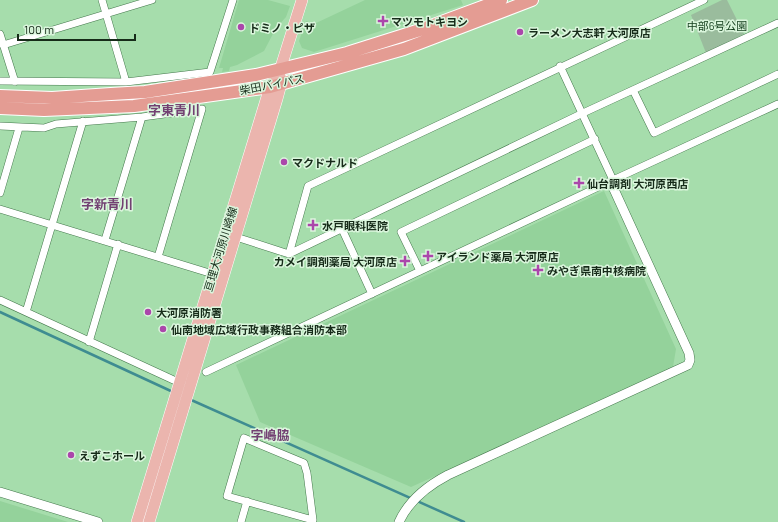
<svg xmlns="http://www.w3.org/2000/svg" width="778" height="522" font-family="Barlow,'Noto Sans JP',sans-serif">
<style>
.built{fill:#94d29b}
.green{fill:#9abc9d}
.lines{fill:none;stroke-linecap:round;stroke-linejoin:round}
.stream{stroke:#3f8c91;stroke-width:2.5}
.minor-casing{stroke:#44784c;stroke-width:8}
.tertiary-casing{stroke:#44784c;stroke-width:10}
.primary-casing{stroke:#fff;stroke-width:12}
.trunk-casing{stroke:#fff;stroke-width:14}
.minor{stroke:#fff;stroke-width:7}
.tertiary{stroke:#fff;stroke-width:9}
.primary{stroke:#ebb5ae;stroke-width:11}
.trunk{stroke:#e49c93;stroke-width:12}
.poi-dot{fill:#ab46ab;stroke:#dbf6dd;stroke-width:1.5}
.labels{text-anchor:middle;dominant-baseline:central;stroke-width:3;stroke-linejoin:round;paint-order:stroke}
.poi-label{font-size:11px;font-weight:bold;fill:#162b19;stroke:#dbf6dd;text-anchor:start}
.park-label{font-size:11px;fill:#103b19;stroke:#dbf6dd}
.street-label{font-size:11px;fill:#162b19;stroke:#dbf6dd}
.quarter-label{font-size:13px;font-weight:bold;fill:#724072;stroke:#dbf6dd}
</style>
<rect width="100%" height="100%" fill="#a6ddac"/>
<path class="built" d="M239,0H268L290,6L286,17L276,28L264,51L237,65L230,67L229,71L222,72L223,68H219Z
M365,0H461L463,5L314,52L302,48L299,41L306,21L314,24Z
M604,191L676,349L673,367L411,487L260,422L236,365Z
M0,501L68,522H0Z"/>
<path class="green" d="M722,0H727L744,34L706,53L691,15Z"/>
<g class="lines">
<path class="stream" d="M0,312L173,392
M189,399L464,522"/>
<g class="minor-casing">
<path id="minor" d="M102,0L126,82
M0,34L15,82
M3,45L152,0
M560,66L613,180
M0,81L126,82L210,72L233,0
M633,90L654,133L778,74
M0,126L44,128L56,124L142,117L202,109L158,257
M0,193L19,128
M0,209L216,275
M342,229L372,294
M236,237L289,254L583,113L778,23
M105,240L142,117
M289,254L308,186L704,0
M420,271L401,232L595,139
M0,300L180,383
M26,312L83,121
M89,342L118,244
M206,372L613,180L778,104
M241,522L247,501
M312,522L313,520L307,473L304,463L244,438L227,496L313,520"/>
</g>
<g class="tertiary-casing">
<path id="tertiary" d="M0,492L98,522
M399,522C409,500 427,486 448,475L688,365L690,360L689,353L612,185L613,180"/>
</g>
<g class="primary-casing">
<path id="primary" d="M137,522L270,87L280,70L302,0
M149,522L277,99L281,84L280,76"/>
</g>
<g class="trunk-casing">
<path id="trunk" d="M0,96L52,98L111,94L145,92L256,75L347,53L420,30L501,0
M0,108L44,110L134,106L270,87L404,49L532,0"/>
</g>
<use href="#minor" class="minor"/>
<use href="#tertiary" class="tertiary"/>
<use href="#primary" class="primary"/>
<use href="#trunk" class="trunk"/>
</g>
<g class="poi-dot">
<path d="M381 15h4v4h4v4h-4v4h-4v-4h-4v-4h4z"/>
<circle cx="241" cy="27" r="4"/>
<circle cx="520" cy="32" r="4"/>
<circle cx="284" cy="162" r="4"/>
<path d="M577 177h4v4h4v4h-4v4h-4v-4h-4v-4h4z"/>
<path d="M311 219h4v4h4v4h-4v4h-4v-4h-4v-4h4z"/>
<path d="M426 250h4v4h4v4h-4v4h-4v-4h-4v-4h4z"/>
<path d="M403 255h4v4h4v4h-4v4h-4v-4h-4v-4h4z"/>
<path d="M536 264h4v4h4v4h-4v4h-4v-4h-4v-4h4z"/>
<circle cx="148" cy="312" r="4"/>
<circle cx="163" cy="329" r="4"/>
<circle cx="71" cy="455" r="4"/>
</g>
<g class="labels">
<g class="poi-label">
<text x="391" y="21">マツモトキヨシ</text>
<text x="249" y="27">ドミノ・ピザ</text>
<text x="528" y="32">ラーメン大志軒 大河原店</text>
<text x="292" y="162">マクドナルド</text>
<text x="587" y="183">仙台調剤 大河原西店</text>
<text x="322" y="225">水戸眼科医院</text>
<text x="436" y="256">アイランド薬局 大河原店</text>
<text x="397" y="261" text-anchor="end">カメイ調剤薬局 大河原店</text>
<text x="547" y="270">みやぎ県南中核病院</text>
<text x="156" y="312">大河原消防署</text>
<text x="171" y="329">仙南地域広域行政事務組合消防本部</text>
<text x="79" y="455">えずこホール</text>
</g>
<g class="park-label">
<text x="717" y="25">中部6号公園</text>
</g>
<g class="street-label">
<text transform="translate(272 84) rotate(-11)">柴田バイパス</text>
<text transform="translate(220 249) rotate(-73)">亘理大河原川崎線</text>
</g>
<g class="quarter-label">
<text x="174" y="110">字東青川</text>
<text x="107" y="204">字新青川</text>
<text x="270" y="435">字嶋脇</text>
</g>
</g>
<path d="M18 34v6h117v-6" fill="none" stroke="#162b19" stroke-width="2"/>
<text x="24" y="34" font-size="12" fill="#162b19" stroke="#dbf6dd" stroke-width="3" paint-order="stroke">100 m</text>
</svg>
